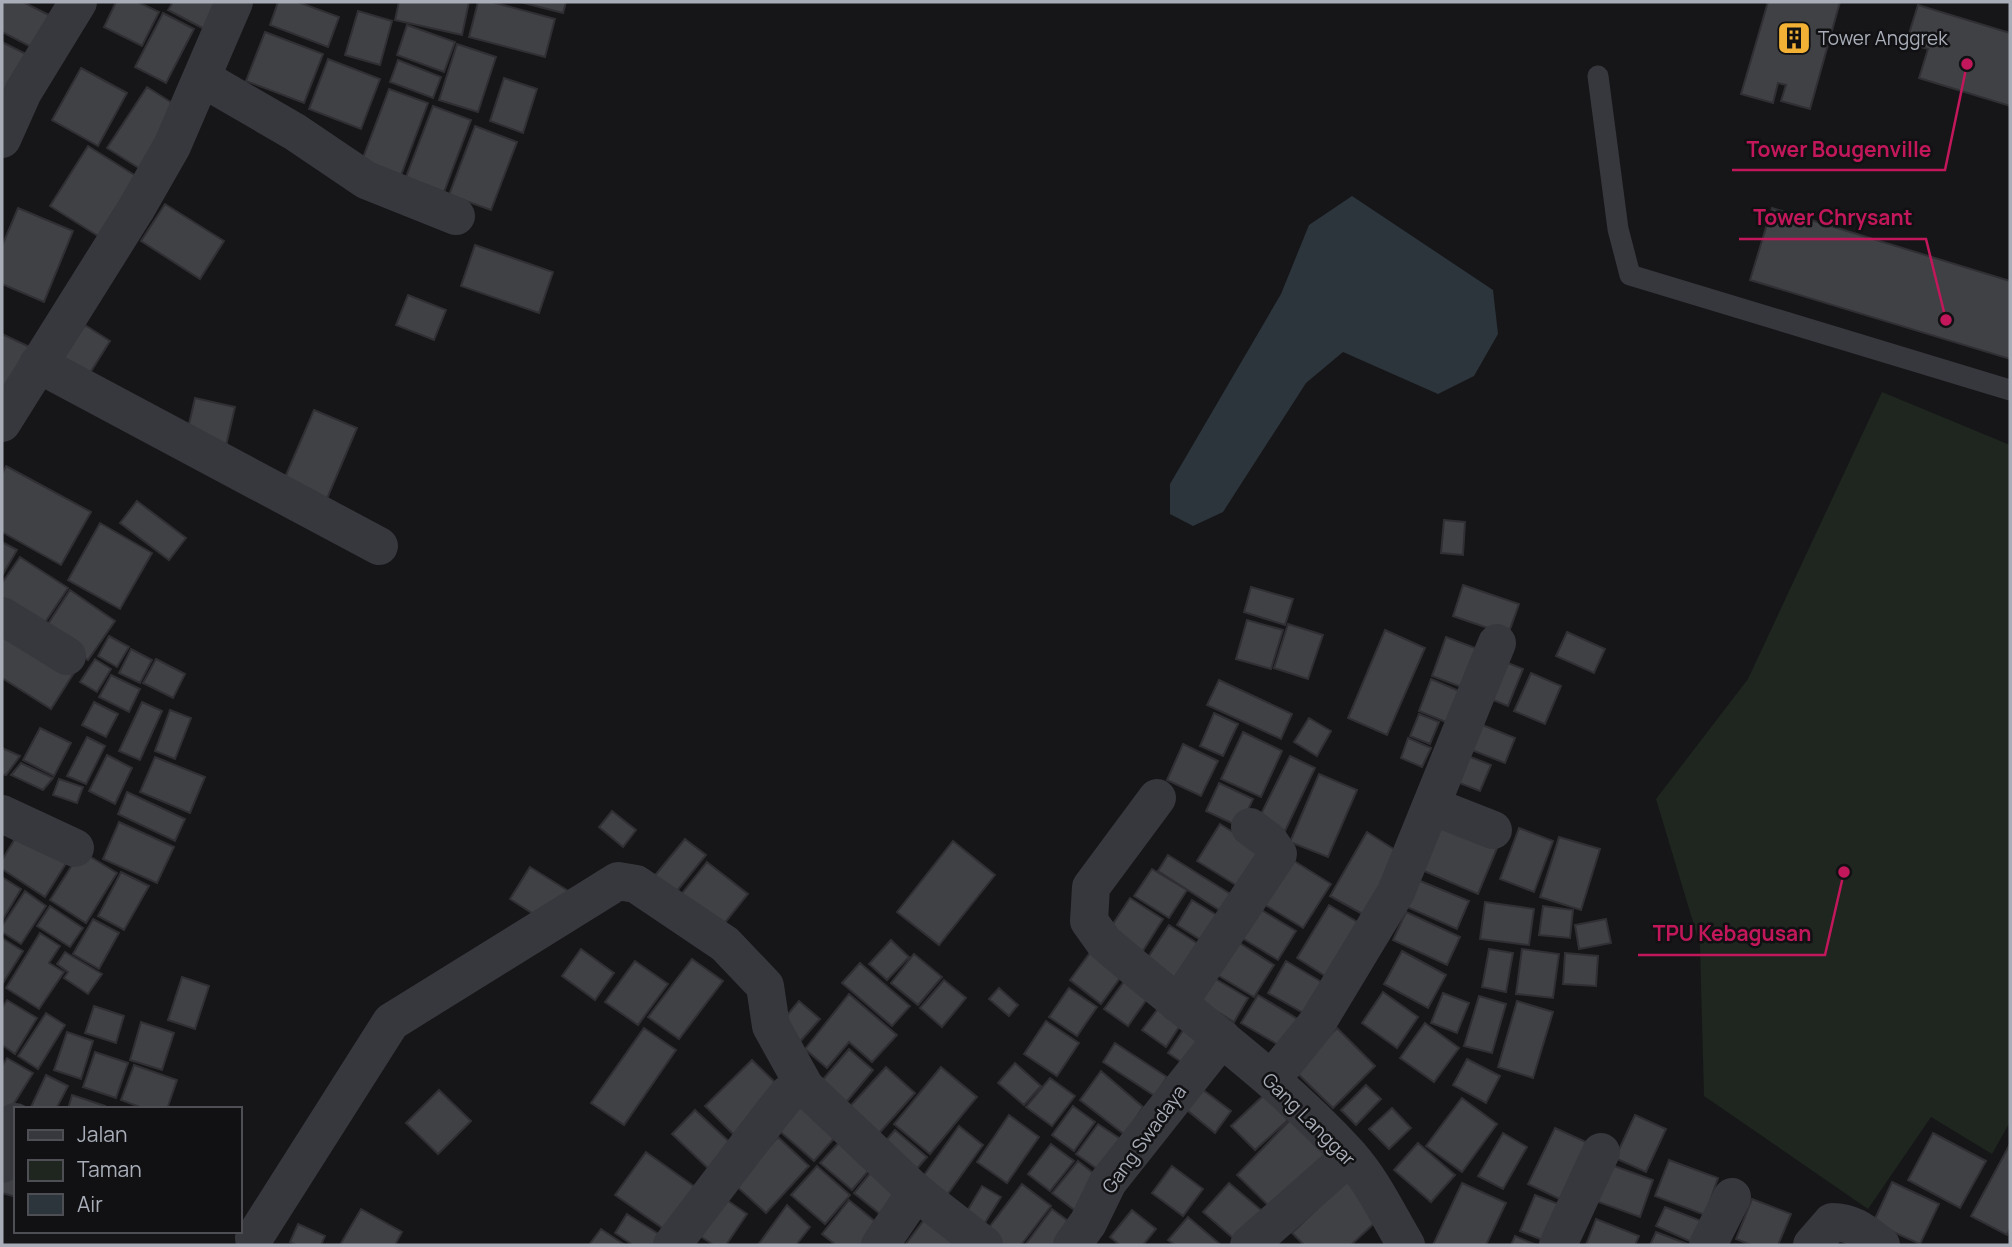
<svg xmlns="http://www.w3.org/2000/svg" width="2012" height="1247" font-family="Manrope,sans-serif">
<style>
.green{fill:#1e261f}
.water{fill:#2c353c}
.building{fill:#404145;stroke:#303034;stroke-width:2}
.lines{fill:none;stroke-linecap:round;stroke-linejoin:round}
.service{stroke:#37383d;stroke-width:21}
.minor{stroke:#37383d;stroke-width:38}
.labels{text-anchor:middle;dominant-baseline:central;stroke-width:5;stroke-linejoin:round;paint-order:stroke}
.poi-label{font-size:19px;fill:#a8adb8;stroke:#111113;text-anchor:start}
.street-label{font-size:19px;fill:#a8adb8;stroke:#111113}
.leader{fill:none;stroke:#c2185b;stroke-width:2.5}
.callout-dot{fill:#c2185b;stroke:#111113;stroke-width:2.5}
.callout-label{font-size:21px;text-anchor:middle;font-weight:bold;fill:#c2185b;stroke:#111113;stroke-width:5;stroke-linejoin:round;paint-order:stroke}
</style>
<rect width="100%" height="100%" fill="#161618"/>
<path class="green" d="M1882,392L2010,445V1122L1992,1154L1931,1117L1868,1209L1704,1096L1700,945L1656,799L1748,679Z"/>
<path class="water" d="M1352,196L1493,290L1498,334L1474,376L1438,394L1343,352L1306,383L1223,512L1193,526L1170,514V484L1281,294L1309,225Z"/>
<path class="building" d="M2,2H23L49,15L33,48L2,32Z
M116,2H138L159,12L142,46L104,27Z
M173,2H225L212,33L168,10Z
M278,2H298L339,17L328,47L270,25Z
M399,2H469L462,35L395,20Z
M478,2H492L555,19L545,57L469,37Z
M520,2H566L563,13Z
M1768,2H1840L1810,109L1781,101L1786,85L1778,83L1773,103L1741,94Z
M1918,5L2010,33V106L1919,78L1928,49L1906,43Z
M358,11L392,21L380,65L345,55Z
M163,13L194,29L166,83L135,67Z
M407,25L455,42L444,72L397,55Z
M265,32L323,54L304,103L246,81Z
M2,42L34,58L2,94Z
M457,44L496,57L478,112L439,100Z
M328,59L380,79L361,129L309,109Z
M398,60L441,77L433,98L390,82Z
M81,68L127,93L98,146L52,120Z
M504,78L537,89L523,133L490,121Z
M147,87L185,111L145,172L107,148Z
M389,89L428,103L400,178L361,163Z
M433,106L471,120L444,192L406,177Z
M475,126L517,142L491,210L449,195Z
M88,146L136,176L98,236L50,206Z
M165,204L224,241L200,279L141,241Z
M18,208L73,231L44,302L2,284V246Z
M1772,208L2010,281V359L1750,280Z
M475,245L553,272L539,313L461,286Z
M408,295L446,310L434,340L396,325Z
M85,325L110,341L85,381L59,365Z
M2,334L32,348L12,391L2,386Z
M195,398L235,407L226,446L186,437Z
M314,410L357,428L326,501L283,482Z
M6,466L91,512L61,565L2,532V474Z
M137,501L186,538L169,560L120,523Z
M1444,520L1465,522L1463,555L1441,553Z
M100,523L152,553L120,609L68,580Z
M2,542L17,550L2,576Z
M20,557L68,588L42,627L2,601V583Z
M1463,585L1519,604L1508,635L1453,616Z
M1251,587L1293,599L1285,625L1244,612Z
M70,590L115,621L88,660L44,630Z
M2,620L77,668L51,709L2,678Z
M1247,620L1283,630L1271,669L1236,659Z
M1288,624L1323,635L1308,679L1274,668Z
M1385,630L1425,648L1387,735L1348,718Z
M1567,632L1605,649L1594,673L1556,656Z
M109,636L129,647L117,667L98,656Z
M1446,637L1486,652L1472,691L1432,676Z
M131,649L152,660L140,683L119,673Z
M95,659L111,669L97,692L80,682Z
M156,659L185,674L173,698L143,683Z
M1498,659L1523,669L1508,706L1483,696Z
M1531,673L1561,686L1545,724L1514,711Z
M111,675L140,689L129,712L99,697Z
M1431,679L1471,696L1458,727L1419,711Z
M1219,680L1292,714L1281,739L1207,705Z
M94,702L118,714L106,737L82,725Z
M142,702L162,711L140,760L119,751Z
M170,710L191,718L175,759L155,751Z
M1214,713L1238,724L1223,756L1200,746Z
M1419,714L1439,722L1430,744L1410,736Z
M1309,718L1331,731L1317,756L1294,742Z
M1480,724L1515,738L1505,763L1469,749Z
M40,728L71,743L54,776L23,760Z
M1243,732L1282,751L1261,797L1221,779Z
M87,737L105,746L86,784L67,776Z
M1408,738L1431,748L1422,767L1401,758Z
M1183,744L1218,761L1201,796L1167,780Z
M2,748L20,756L6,775L2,774Z
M107,755L132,768L115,804L89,791Z
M1290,756L1315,768L1285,831L1259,818Z
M1468,756L1491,765L1480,791L1457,782Z
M155,757L205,777L190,813L140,792Z
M21,763L53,778L43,790L11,775Z
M1319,774L1357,790L1328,857L1290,842Z
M59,779L83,787L77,803L53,795Z
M1219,783L1253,799L1240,827L1206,811Z
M127,792L185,819L175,841L118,814Z
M612,811L636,830L623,847L599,827Z
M1438,816L1500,841L1478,894L1417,868Z
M119,822L174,847L157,883L103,859Z
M1220,824L1268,854L1244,890L1197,861Z
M22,827L70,857L45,897L2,869V860Z
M1519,828L1553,841L1534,892L1500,879Z
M1367,832L1400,853L1368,917L1330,896Z
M1559,837L1600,849L1581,910L1540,897Z
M685,839L706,855L672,897L651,880Z
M953,841L995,875L939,945L897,912Z
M81,851L117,873L86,923L50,900Z
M1168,855L1237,898L1227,915L1158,871Z
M1291,859L1331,884L1303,928L1262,903Z
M707,862L748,894L719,930L679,897Z
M530,867L570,892L549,924L510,899Z
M1152,869L1187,890L1169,918L1134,896Z
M121,872L149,886L124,930L98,916Z
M2,877L21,889L2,921Z
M1418,880L1469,901L1457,929L1407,907Z
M25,891L46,906L21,944L2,932V926Z
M1130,898L1163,919L1141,954L1107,933Z
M1192,900L1220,917L1204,942L1177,925Z
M1485,902L1534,909L1529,945L1480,939Z
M1329,905L1366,927L1333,981L1297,958Z
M50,906L83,928L70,947L37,926Z
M1255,906L1296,931L1278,960L1237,935Z
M1543,906L1573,910L1570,938L1539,935Z
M1406,912L1460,937L1447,965L1393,940Z
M93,919L119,933L99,969L73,954Z
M1606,919L1611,943L1579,949L1575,925Z
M1169,925L1200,945L1177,982L1145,962Z
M40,933L60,946L49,963L64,972L39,1009L6,988Z
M2,938L23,951L3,983H2Z
M891,940L909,957L887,980L869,964Z
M1235,940L1274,965L1254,997L1214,973Z
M1095,946L1126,970L1101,1004L1070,980Z
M581,949L614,973L595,1000L562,976Z
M1489,949L1513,953L1506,992L1482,987Z
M1522,949L1559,954L1553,998L1516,994Z
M1402,951L1446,975L1428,1008L1384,984Z
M65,952L102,974L88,994L64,978L68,972L57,964Z
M1565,953L1598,956L1596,986L1563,984Z
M914,954L942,977L918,1005L891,983Z
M692,959L723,981L679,1039L648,1017Z
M635,961L668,984L638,1025L605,1002Z
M1286,961L1332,988L1314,1019L1268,993Z
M860,963L910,1006L892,1026L842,983Z
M1131,972L1154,989L1128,1026L1104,1009Z
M1204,972L1248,998L1234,1022L1190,995Z
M182,977L209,986L195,1029L168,1020Z
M944,980L966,998L942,1027L920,1008Z
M999,988L1018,1005L1009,1016L989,999Z
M1069,988L1097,1007L1077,1036L1049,1017Z
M1383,992L1418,1017L1397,1048L1362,1023Z
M1443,993L1469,1003L1457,1033L1431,1023Z
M849,994L897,1035L872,1062L849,1042L827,1068L805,1049Z
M1258,995L1306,1024L1289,1051L1241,1023Z
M1479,996L1506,1004L1492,1053L1464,1046Z
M7,1000L37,1018L15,1054L2,1045V1008Z
M799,1001L820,1019L798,1044L778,1026Z
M1517,1001L1553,1012L1533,1078L1498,1067Z
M1163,1002L1185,1018L1166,1047L1142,1030Z
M94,1006L124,1016L116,1043L85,1033Z
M46,1013L65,1025L38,1069L18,1056Z
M1046,1021L1079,1043L1057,1076L1024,1054Z
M141,1022L174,1033L162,1070L130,1060Z
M1188,1023L1210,1036L1189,1067L1168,1053Z
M1425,1023L1459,1048L1434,1082L1400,1058Z
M644,1028L676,1050L624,1125L591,1103Z
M1337,1028L1375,1066L1333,1108L1295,1071Z
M67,1032L93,1041L81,1079L54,1070Z
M1115,1043L1167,1077L1155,1096L1103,1062Z
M849,1049L873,1070L839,1111L814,1090Z
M95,1052L128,1063L116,1098L83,1087Z
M7,1058L33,1073L8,1113L2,1109V1066Z
M1467,1059L1500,1076L1486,1103L1453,1085Z
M752,1060L785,1092L738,1139L705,1106Z
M1015,1063L1041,1086L1024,1105L998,1083Z
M134,1065L177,1080L167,1109H145L121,1100Z
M886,1067L915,1093L873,1140L843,1114Z
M941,1067L977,1097L930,1154L894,1124Z
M1101,1071L1143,1107L1125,1135L1080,1100Z
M46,1075L68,1086L56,1109H30Z
M1050,1078L1075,1096L1052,1126L1026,1107Z
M1366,1085L1381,1099L1356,1125L1341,1110Z
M1198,1086L1231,1111L1215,1133L1182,1106Z
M439,1090L471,1121L438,1154L406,1123Z
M72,1095L105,1106L104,1109H68Z
M1264,1095L1288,1120L1255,1150L1231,1126Z
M1462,1098L1497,1124L1462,1172L1426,1146Z
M799,1101L838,1134L814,1161L776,1128Z
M1073,1106L1095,1122L1074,1151L1052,1135Z
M1392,1108L1411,1128L1389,1149L1369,1129Z
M695,1110L736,1148L713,1173L672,1134Z
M1009,1115L1039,1137L1007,1183L977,1162Z
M1635,1115L1666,1129L1646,1172L1615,1158Z
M1292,1118L1328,1152L1273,1210L1237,1175Z
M1098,1124L1125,1142L1103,1173L1076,1154Z
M959,1126L983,1145L947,1195L924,1175Z
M1555,1128L1597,1147L1570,1204L1528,1184Z
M895,1130L927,1157L914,1172L882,1145Z
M1503,1133L1527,1147L1503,1189L1478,1176Z
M1933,1133L1986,1161L1960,1208L1908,1180Z
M778,1137L809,1166L766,1213L735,1185Z
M844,1137L875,1163L852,1190L820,1163Z
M1418,1143L1455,1175L1431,1202L1394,1170Z
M16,1144V1197L2,1193V1177Z
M1051,1144L1074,1161L1050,1191L1028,1174Z
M2010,1144V1229L2007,1235L1971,1216Z
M646,1152L702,1192L671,1234L615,1195Z
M1669,1160L1718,1178L1705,1215L1655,1196Z
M1078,1161L1102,1180L1077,1212L1052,1193Z
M1606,1163L1653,1180L1640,1217L1593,1200Z
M817,1166L850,1195L825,1224L791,1195Z
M1172,1166L1203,1189L1183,1216L1152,1193Z
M875,1167L905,1191L885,1218L854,1193Z
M1346,1181L1381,1217L1351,1245H1304L1292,1233Z
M1892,1182L1939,1204L1920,1244L1873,1223Z
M1229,1183L1267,1215L1241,1245L1203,1212Z
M1462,1183L1506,1203L1486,1245H1433Z
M1022,1184L1051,1206L1021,1245H1000L984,1234Z
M982,1186L1001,1197L978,1234L960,1223Z
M1535,1195L1566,1207L1550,1243L1520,1231Z
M721,1196L747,1214L726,1245H714L695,1233Z
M1752,1199L1791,1214L1778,1245H1751L1736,1239Z
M849,1200L882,1227L869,1245H836L822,1234Z
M787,1205L810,1227L796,1245H758Z
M1665,1207L1704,1222L1696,1244L1656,1226Z
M361,1209L402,1232L395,1245H340Z
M1052,1209L1079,1229L1067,1245H1025Z
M1132,1210L1156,1229L1143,1245H1120L1110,1237Z
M930,1212L976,1245H905Z
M627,1214L665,1238L660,1245H633L615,1233Z
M1188,1217L1221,1245H1175L1168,1240Z
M1596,1219L1639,1236L1635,1245H1586Z
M298,1224L325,1236L321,1245H296L290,1242Z
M601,1229L625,1245H589Z
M1656,1232L1690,1245H1650Z
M1515,1236L1536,1245H1511Z"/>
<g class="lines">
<path class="service" d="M1598,76L1618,229L1630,275L2010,390"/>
<path class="minor" d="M202,78L295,132L366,180L456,216
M2,139L23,92L78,2
M38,364L379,546
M2,423L136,209L172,146L234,2
M2,616L67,656
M1157,798L1091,887L1089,921L1104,942C1186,1013 1276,1075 1349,1155C1373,1182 1388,1215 1406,1245
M1432,806L1493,830
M2,814L75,848
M1178,1004L1278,854L1269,841L1250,827
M1271,1080L1317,1023L1396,892L1497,643
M2,1164L15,1122
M254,1238L391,1022L618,881L636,884L725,944L765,986L771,1026L805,1087L916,1192L984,1245
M672,1245L774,1111L788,1094L805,1087
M880,1245L916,1192
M1072,1245L1088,1223L1108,1182L1222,1038
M1249,1245L1350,1156
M1558,1245L1601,1152
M1708,1245L1732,1197
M1812,1245L1832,1222C1853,1222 1865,1233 1881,1245"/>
</g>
<defs>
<g id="building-square" transform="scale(1.75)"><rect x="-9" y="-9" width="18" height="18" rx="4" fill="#f2b134" stroke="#111113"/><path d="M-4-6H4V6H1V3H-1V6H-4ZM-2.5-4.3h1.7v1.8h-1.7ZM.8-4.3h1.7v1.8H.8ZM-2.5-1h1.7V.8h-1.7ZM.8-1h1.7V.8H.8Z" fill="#111"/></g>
</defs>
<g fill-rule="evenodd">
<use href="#building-square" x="1794" y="38"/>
</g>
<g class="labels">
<g class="poi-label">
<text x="1818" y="38">Tower Anggrek</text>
</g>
<g class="street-label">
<text transform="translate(1309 1119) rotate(45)">Gang Langgar</text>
<text transform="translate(1144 1139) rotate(-54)">Gang Swadaya</text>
</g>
</g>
<path class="leader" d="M1967 64L1945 170H1732M1946 320L1926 239H1739M1844 872L1825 955H1638"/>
<g class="callout-dot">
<circle cx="1967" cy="64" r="7"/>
<circle cx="1946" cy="320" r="7"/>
<circle cx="1844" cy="872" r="7"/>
</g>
<g class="callout-label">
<text x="1839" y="157">Tower Bougenville</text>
<text x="1833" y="225">Tower Chrysant</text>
<text x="1732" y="941">TPU Kebagusan</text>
</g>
<rect width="2012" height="1247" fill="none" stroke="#a8adb8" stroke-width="7"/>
<rect x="14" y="1107" width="228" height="126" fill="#111113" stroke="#4d4f55" stroke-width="2"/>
<rect x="28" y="1130" width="35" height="10" fill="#37383d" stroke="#4d4f55" stroke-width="2"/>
<text x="77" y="1142" font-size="21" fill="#a8adb8">Jalan</text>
<rect x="28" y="1160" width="35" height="21" fill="#1e261f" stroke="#4d4f55" stroke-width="2"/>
<text x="77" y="1177" font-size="21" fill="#a8adb8">Taman</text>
<rect x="28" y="1194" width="35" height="21" fill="#2c353c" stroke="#4d4f55" stroke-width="2"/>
<text x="77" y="1212" font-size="21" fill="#a8adb8">Air</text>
</svg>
